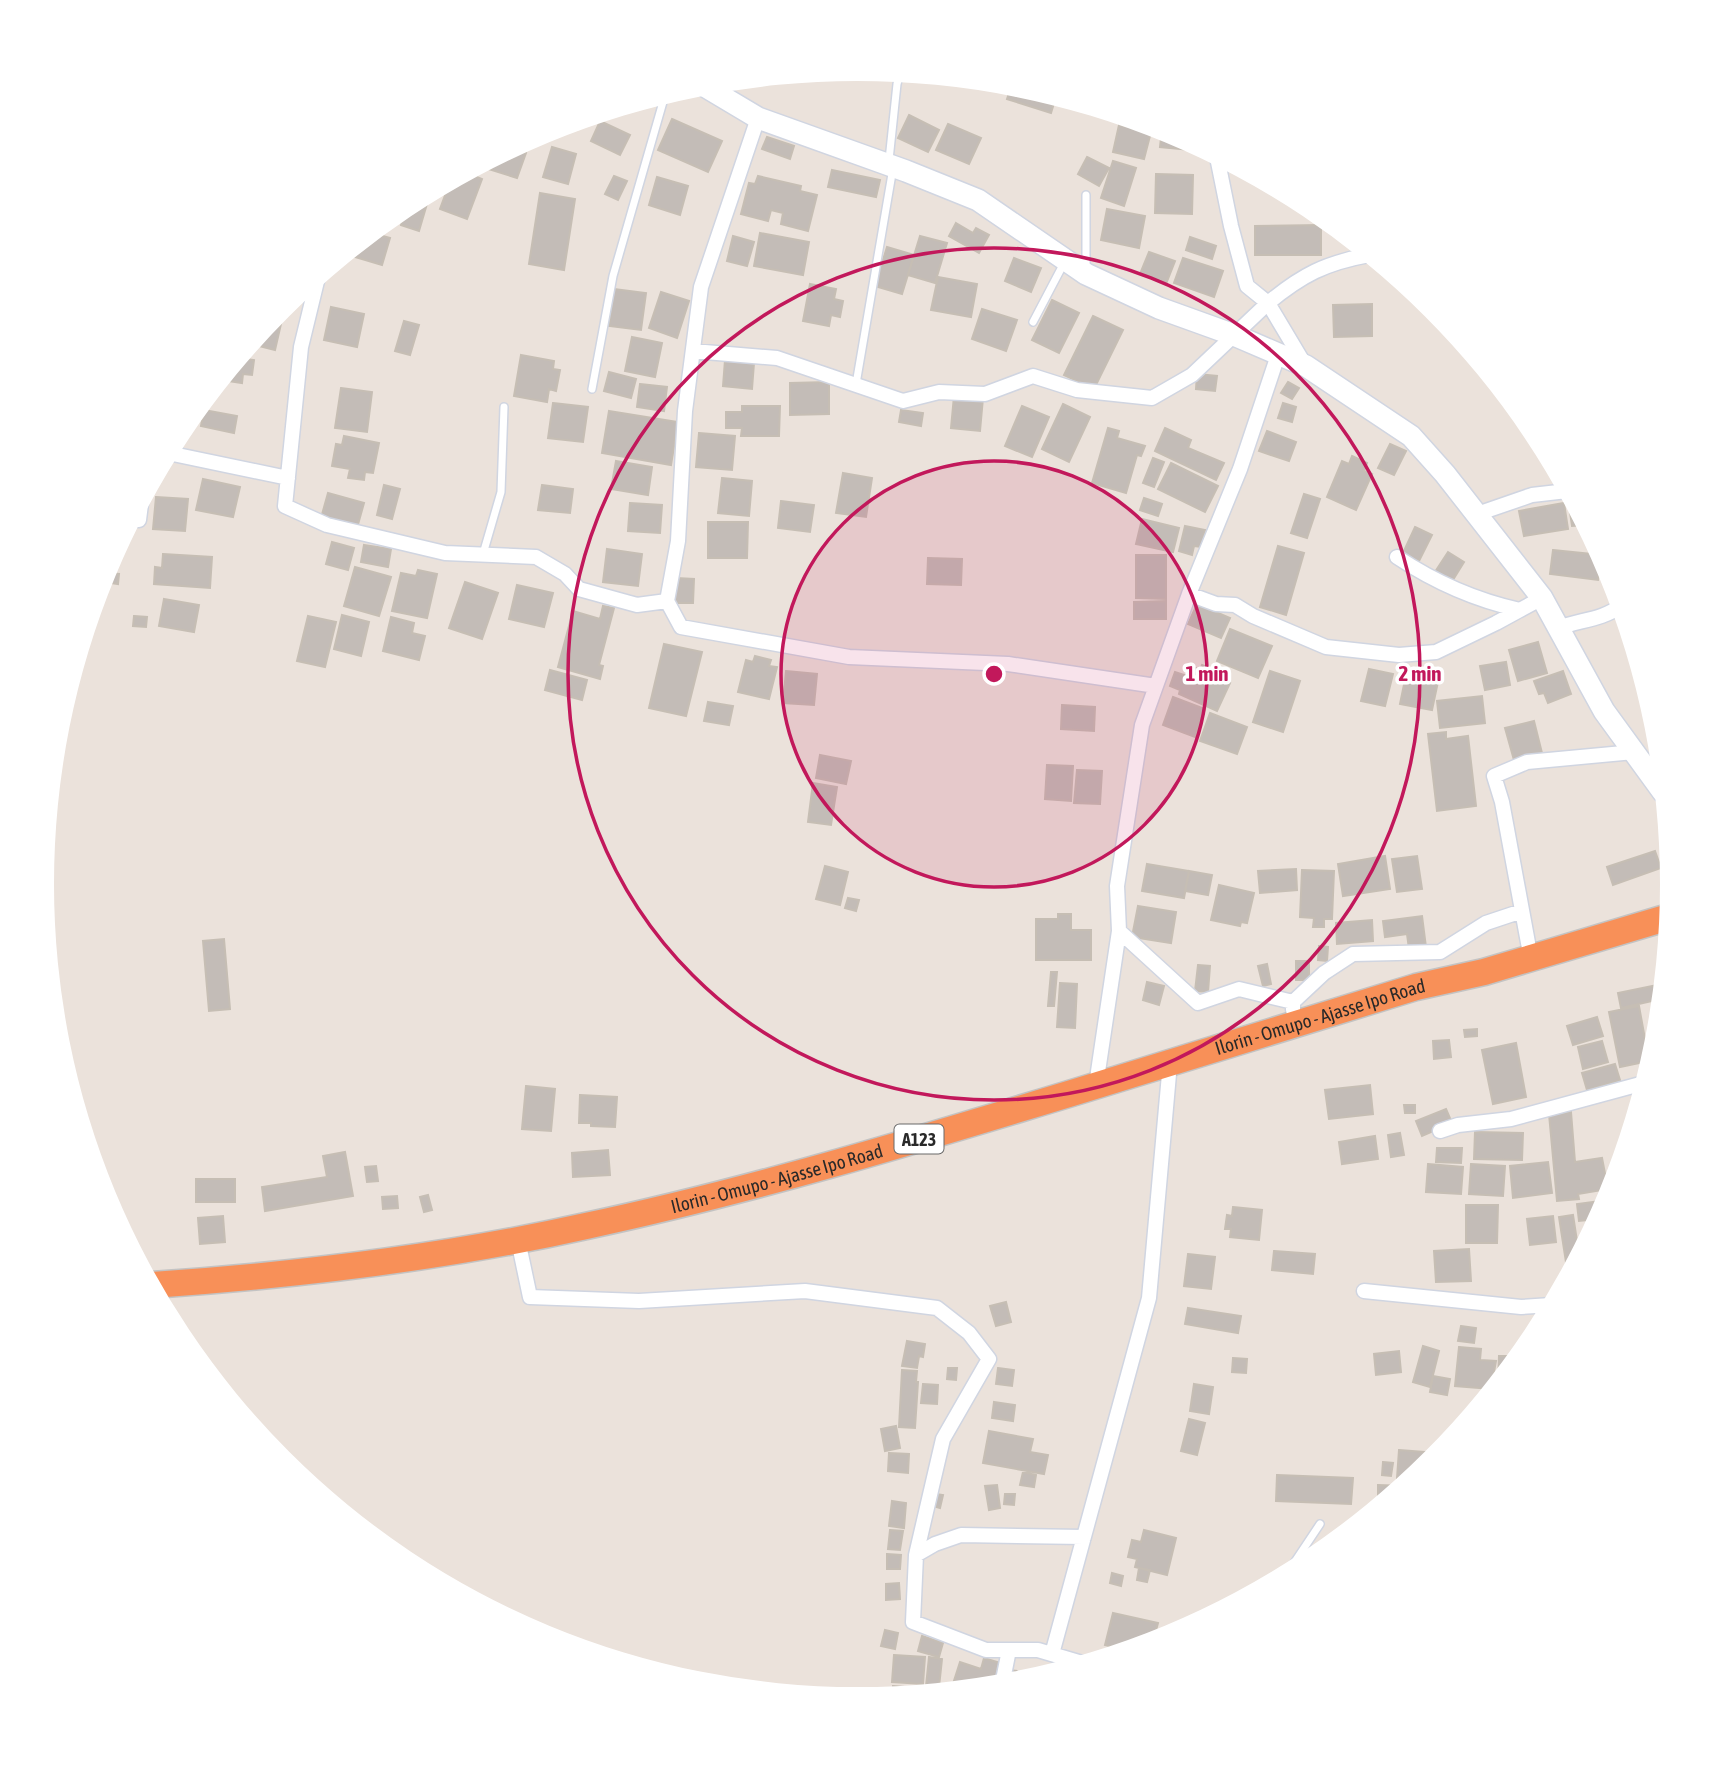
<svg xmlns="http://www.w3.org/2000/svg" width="1714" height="1768" font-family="'Asap Condensed',sans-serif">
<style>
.building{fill:#c3bcb7;stroke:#c6beb4;stroke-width:2}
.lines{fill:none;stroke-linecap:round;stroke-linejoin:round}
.lane-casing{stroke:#d0d5e1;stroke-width:10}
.street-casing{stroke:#d0d5e1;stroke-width:17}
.secondary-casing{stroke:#d0d5e1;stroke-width:24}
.highway-casing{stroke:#c3c3c3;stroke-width:29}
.lane{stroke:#fff;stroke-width:7}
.street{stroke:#fff;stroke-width:14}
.secondary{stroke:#fff;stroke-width:21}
.highway{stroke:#f89058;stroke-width:26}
.ring{fill:none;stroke:#c2185b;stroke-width:3.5}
.labels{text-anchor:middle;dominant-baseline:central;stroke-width:7;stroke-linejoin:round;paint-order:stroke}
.shield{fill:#fff;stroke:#696969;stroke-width:2}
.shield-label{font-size:18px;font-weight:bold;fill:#292929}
.street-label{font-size:19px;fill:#292929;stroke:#fff}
.centre{fill:#c2185b;stroke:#fff;stroke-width:3.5}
.ring-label{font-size:21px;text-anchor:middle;font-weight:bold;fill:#c2185b;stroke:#fff;stroke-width:7;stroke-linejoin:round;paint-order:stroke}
</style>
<rect width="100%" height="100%" fill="#ebe2db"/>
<path class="building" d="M1012,84L1056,97L1051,113L1007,99Z
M909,115L939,130L928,152L898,138Z
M672,119L722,141L708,172L658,150Z
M600,121L630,135L620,155L591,141Z
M948,124L981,138L969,164L936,150Z
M1119,125L1151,132L1144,159L1113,152Z
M1162,129L1202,148L1201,151L1160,147Z
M767,137L794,146L790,159L762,149Z
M552,147L576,154L568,184L543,177Z
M512,149L526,153L517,178L479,166Z
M1087,157L1109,168L1099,186L1078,174Z
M1113,161L1136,168L1124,206L1101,198Z
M832,170L880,180L876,197L828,187Z
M467,173L482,179L467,219L440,209L450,182Z
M1156,174L1193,175L1192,214L1155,213Z
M614,176L627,181L618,200L605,194Z
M758,176L801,186L800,191L817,195L808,231L781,224L783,213L771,210L768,221L741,214L749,183L755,184Z
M657,177L688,186L680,215L649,205Z
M540,193L575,199L564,270L529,264Z
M424,196L429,197L419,231L401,225L405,206Z
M1107,209L1145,216L1139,248L1101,240Z
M956,223L973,233L976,228L989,235L979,253L949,236Z
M1321,225V255H1255V226Z
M372,233L390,238L382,265L348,255L350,251Z
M760,233L809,242L803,275L754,266Z
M733,236L754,242L747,266L727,261Z
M920,236L947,243L935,283L908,275Z
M1190,237L1216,246L1212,259L1186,250Z
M887,247L914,255L902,294L875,286Z
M1149,252L1175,261L1166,284L1140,274Z
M1014,258L1041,268L1031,292L1005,281Z
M1183,258L1223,271L1214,297L1174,283Z
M938,277L977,284L971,317L931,310Z
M810,284L836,289L834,299L843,301L840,317L831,315L829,326L803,321Z
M614,289L646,293L641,330L609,326Z
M661,292L689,301L677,338L649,328Z
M1052,300L1079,313L1059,353L1032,340Z
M1372,304V336L1334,337L1333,305Z
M331,307L364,314L357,347L324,340Z
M982,309L1017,320L1006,351L972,339Z
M276,314L283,315L275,350L251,344Z
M1093,316L1123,330L1094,389L1064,375Z
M404,321L419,325L410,355L395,351Z
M632,337L662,343L655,377L625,371Z
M247,349L246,359L254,360L252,375L243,374L242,383L222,380Z
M521,355L554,361L553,369L560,370L556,391L549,389L547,402L514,396Z
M725,360L754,363L752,389L723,386Z
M609,372L636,379L631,398L604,391Z
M1197,374L1217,376L1215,391L1196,389Z
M829,382V414L790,415V383Z
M1288,382L1299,388L1292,399L1281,393Z
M640,384L667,387L664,411L637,407Z
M341,388L372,392L367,432L335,428Z
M954,396L983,398L980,431L951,428Z
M553,403L588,407L583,442L548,438Z
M1283,403L1296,407L1292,422L1278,418Z
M1063,404L1090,417L1069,462L1042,449Z
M742,406H780L779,436H741L742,428H726V412H742Z
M1022,406L1049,417L1032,457L1005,446Z
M204,410L237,416L234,433L201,426Z
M901,410L923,413L921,426L899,422Z
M609,411L678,422L671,465L602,453Z
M1108,428L1119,431L1117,438L1145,446L1141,456L1137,455L1126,493L1092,483Z
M1165,428L1191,440L1188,448L1224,463L1216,480L1155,451Z
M1267,431L1296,442L1289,461L1259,451Z
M699,433L735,436L732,470L696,467Z
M344,436L379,443L373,473L365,472L364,480L348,478L350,469L332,466L336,444L342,445Z
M1390,444L1406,451L1394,475L1378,468Z
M1352,456L1367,463L1364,471L1372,474L1356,510L1327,497L1342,461L1349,464Z
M1153,458L1164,462L1154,487L1143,483Z
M616,461L652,467L648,495L611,489Z
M1171,463L1218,486L1205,512L1158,489Z
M843,473L872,478L866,517L836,513Z
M722,478L752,481L749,516L718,513Z
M203,479L240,487L233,517L196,510Z
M384,485L400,489L392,519L377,515Z
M542,485L573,489L570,513L538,510Z
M328,493L364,503L357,528L321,518Z
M1304,494L1320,499L1307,538L1291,533Z
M156,497L188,499L185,531L153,529Z
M1144,498L1162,504L1158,516L1140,510Z
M781,501L814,505L810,532L778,528Z
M630,503L662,505L660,533L628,531Z
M1564,503L1568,529L1524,536L1519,511Z
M1574,504L1585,525L1572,526L1569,505Z
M1142,519L1179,528L1173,552L1136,544Z
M708,522H748L747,558H708Z
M1185,526L1205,530L1201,547L1194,546L1192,555L1179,551Z
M1415,527L1432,535L1419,561L1403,553Z
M332,542L354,548L348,570L326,564Z
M364,545L391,549L388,567L361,562Z
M1278,546L1304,553L1286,615L1260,607Z
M607,549L642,554L638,586L603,582Z
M1553,550L1601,555L1598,580L1550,574Z
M1448,552L1464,562L1451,583L1435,572Z
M163,554L212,557L210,588L154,584L155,567L162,568Z
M1136,555H1166V599L1136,598Z
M928,558L962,559L961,585L927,584Z
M355,567L391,577L379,616L344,606Z
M418,570L437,574L427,618L392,611L401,573L416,576Z
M105,573L119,574L118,584L104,582Z
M676,578L694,579L693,603H675Z
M465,582L498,593L482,639L449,628Z
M517,585L553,593L544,627L509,619Z
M164,599L199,605L194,632L159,626Z
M1166,601V619H1134V602Z
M1197,604L1230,618L1221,638L1188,624Z
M603,606L614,608L599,665L603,666L600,679L558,667L573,611L600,619Z
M342,615L369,622L361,656L334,649Z
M134,616L147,617L146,627L133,626Z
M308,616L336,622L325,667L297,661Z
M391,617L414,623L412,633L425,636L419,660L383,651Z
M1230,629L1272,646L1258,678L1217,661Z
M1538,642L1547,673L1518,681L1509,650Z
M664,644L702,652L686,716L649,708Z
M755,656L771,660L769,666L777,667L769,699L738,692L746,660L753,662Z
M1506,662L1510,685L1485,690L1480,666Z
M1202,665L1212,669L1210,674L1230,683L1217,711L1179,694L1180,690L1170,686L1175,672L1187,676L1191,666L1200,670Z
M1369,669L1393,674L1385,706L1361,701Z
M550,670L587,680L582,700L545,690Z
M1407,670L1439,677L1432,710L1400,704Z
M786,671L817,674L814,705L783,703Z
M1270,671L1300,681L1283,732L1253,722Z
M1563,671L1571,694L1548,703L1544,693L1539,694L1534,681Z
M1482,696L1485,723L1440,728L1437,701Z
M1173,697L1205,709L1195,737L1163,725Z
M708,702L733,706L729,725L704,721Z
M1062,705L1095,707L1094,731L1061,729Z
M1210,713L1247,727L1237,754L1200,741Z
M1534,721L1542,753L1514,760L1505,728Z
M1446,732V739L1468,736L1476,806L1437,811L1428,734Z
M820,755L851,761L846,784L816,778Z
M1047,765L1073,766L1071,801L1045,799Z
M1077,770L1102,771L1100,804L1074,803Z
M813,783L837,787L831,825L808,822Z
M1655,851L1661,868L1613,885L1607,867Z
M1385,856L1390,889L1343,896L1338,864Z
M1417,856L1422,889L1397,892L1392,859Z
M1147,864L1189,871L1184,898L1142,891Z
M825,866L848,872L840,905L816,899Z
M1296,869L1297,890L1260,893L1258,871Z
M1302,870L1334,871L1332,919H1324V927H1313L1314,918L1300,917Z
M1189,871L1212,875L1208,895L1185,891Z
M1219,885L1254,893L1247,923L1241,922L1240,926L1211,920Z
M848,898L859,900L856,911L845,908Z
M1138,906L1176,912L1171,943L1132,937Z
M1058,914H1071V930H1091V960H1036V919H1058Z
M1422,916L1426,947L1409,949L1407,934L1385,937L1383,921Z
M1372,920L1373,941L1337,944L1336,923Z
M224,939L230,1009L209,1011L203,941Z
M1319,946L1328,947L1327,961L1318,960Z
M1296,961H1309V980H1296Z
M1267,964L1271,984L1263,986L1258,966Z
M1198,965L1210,966L1208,992L1195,991Z
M1051,972H1057L1054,1006H1048Z
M1147,982L1164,986L1159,1005L1143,1000Z
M1060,983L1077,984L1075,1028L1057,1027Z
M1662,984L1661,999L1621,1008L1618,993Z
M1639,1006L1649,1061L1620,1067L1609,1012Z
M1597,1017L1603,1036L1573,1045L1567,1026Z
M1477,1029V1036L1465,1037L1464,1030Z
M1449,1040L1451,1057L1434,1059L1433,1041Z
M1602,1041L1608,1062L1583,1069L1578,1047Z
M1516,1043L1526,1097L1493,1104L1482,1050Z
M1615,1064L1620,1080L1587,1090L1582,1073Z
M1370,1085L1373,1114L1329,1119L1325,1090Z
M526,1086L555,1089L551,1131L522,1129Z
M580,1095L617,1097L615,1127L591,1126V1123H579Z
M1404,1105H1415V1113H1405Z
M1446,1109L1452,1123L1422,1136L1416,1121Z
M1571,1112L1575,1162L1602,1158L1608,1189L1578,1194L1579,1199L1557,1201L1549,1114Z
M1475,1132L1523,1133L1522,1160L1474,1159Z
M1400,1133L1404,1155L1391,1157L1388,1135Z
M1375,1136L1378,1159L1342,1164L1339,1142Z
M1437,1148H1462L1461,1163L1436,1162Z
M608,1150L610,1175L573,1177L572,1153Z
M345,1152L353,1196L265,1211L262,1187L327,1177L323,1156Z
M1548,1162L1552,1193L1513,1198L1510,1166Z
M1428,1164L1463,1167L1461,1194L1426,1192Z
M1471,1164L1505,1166L1503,1196L1469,1194Z
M376,1166L378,1181L367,1182L365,1167Z
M196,1179H235V1202H196Z
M428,1195L432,1210L424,1212L420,1197Z
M397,1196L398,1208L383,1209L382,1197Z
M1608,1200L1598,1219L1579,1221L1577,1204Z
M1466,1205H1498L1497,1243H1466Z
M1233,1207L1262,1210L1259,1240L1230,1237L1231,1229H1225L1227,1215L1232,1216Z
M1573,1215L1579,1254L1568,1275L1559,1217Z
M223,1216L225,1242L200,1244L198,1218Z
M1553,1216L1556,1242L1530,1245L1527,1219Z
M1469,1249L1471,1281L1436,1282L1434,1251Z
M1274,1251L1315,1254L1313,1274L1272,1270Z
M1188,1254L1215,1257L1211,1289L1184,1286Z
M1006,1302L1011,1322L996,1326L990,1306Z
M1188,1308L1241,1316L1238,1333L1185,1324Z
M1461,1326L1476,1328L1474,1343L1458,1341Z
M907,1341L925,1344L923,1357L919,1356L917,1368L902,1366Z
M1423,1346L1439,1351L1430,1387L1413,1382Z
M1459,1347L1481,1349L1480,1360L1496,1361L1491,1389L1455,1386Z
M1399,1351L1401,1372L1376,1375L1374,1354Z
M1499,1356H1519L1498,1381Z
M1233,1358L1247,1359L1246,1373L1232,1372Z
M948,1368H957L956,1380L947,1379Z
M998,1368L1014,1370L1012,1386L996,1384Z
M902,1370L917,1371L916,1382H918L915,1428L899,1427Z
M1433,1376L1450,1379L1447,1395L1430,1392Z
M923,1384L938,1385L937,1404L921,1403Z
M1194,1384L1213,1387L1209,1414L1190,1411Z
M994,1402L1015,1405L1013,1421L992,1418Z
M1189,1419L1205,1423L1197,1455L1181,1451Z
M896,1426L900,1448L885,1451L881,1429Z
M989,1431L1033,1439L1030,1452L1048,1455L1044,1474L983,1463Z
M1399,1450L1439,1453L1411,1479L1397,1478Z
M889,1453L909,1454L908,1473L888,1471Z
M1383,1462L1393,1463L1391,1476L1382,1475Z
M1023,1472L1036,1475L1034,1487L1020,1485Z
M1277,1475L1353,1478L1351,1504L1276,1501Z
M997,1485L1000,1508L989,1510L985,1486Z
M1378,1485L1403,1486L1378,1506Z
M936,1494L943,1495L940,1508L933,1506Z
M1005,1494H1015L1014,1505L1004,1504Z
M892,1501L906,1503L904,1528L889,1526Z
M890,1530L903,1531L900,1550L888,1549Z
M1144,1530L1176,1538L1167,1575L1135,1567L1137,1559L1128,1557L1132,1540L1141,1542Z
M887,1554L901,1555L900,1569H887Z
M1139,1568L1150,1570L1147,1582L1137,1580Z
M1112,1573L1123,1576L1121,1586L1110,1583Z
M899,1583L900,1599L886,1600V1584Z
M1113,1613L1158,1623L1153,1642L1127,1650L1105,1645Z
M885,1630L898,1633L895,1649L881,1646Z
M922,1636L943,1643L939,1657L918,1651Z
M894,1655L925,1657L923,1684L892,1682Z
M929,1657L942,1659L939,1687L926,1686Z
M984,1658L1000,1663L996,1677L992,1676L989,1686L951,1690L960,1662L981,1669Z
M1008,1670L1017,1671L1015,1681L1021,1682L1006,1684Z
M893,1686L927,1689V1692L893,1695Z"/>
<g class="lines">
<g class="lane-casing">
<path id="lane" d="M889,160L897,84L900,73
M1086,270V195
M1033,322L1064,263
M856,384L893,168
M592,389L613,276L665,95
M483,554L501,492L504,407
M1286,1575L1320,1524"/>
</g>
<g class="street-casing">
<path id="street" d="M1217,157L1231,226L1247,286L1268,303C1302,275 1325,263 1369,255
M318,277L301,347L285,506L327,525L445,553L536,557L565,574L579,589L637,605L667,601L678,541L685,411L701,287L758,118
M693,351L777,358L903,401L939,392L985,394L1033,376L1077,390L1152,398L1192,375L1268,303L1305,365
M1278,355L1240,469L1189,594L1216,604L1235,605L1253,616L1326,647L1399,655L1436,652L1496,623L1542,598
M168,453L288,478
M1477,514L1532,495L1567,491
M139,520L141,504
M1397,557C1436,583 1475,600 1520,610
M667,601L681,627L849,657L1008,664L1156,686
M1558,628C1578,620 1603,620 1620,606
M1119,931L1198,1003L1239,989L1293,1002V1010
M1531,959L1502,802L1494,776L1527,762L1634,752
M1293,1002L1324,973L1353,954L1440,952L1486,923L1522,911
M1096,1085L1119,931L1117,886L1142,725L1189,594
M1440,1131L1458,1125L1511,1119L1644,1083
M518,1240L530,1297L639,1301L805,1291L937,1308L969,1333L989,1359L943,1439L916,1555L913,1622L986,1650H1038L1082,1663
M1364,1291L1521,1307L1551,1305
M916,1555L935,1544L961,1535L1084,1537
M1052,1654L1149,1298L1170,1063
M1002,1685L1009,1650"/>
</g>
<g class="secondary-casing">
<path id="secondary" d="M701,84L758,118L906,171L978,200L1086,274L1159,308L1234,335L1306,366L1411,436L1445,474L1542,598L1604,711L1663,792"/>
</g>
<g class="highway-casing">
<g id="highway">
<path id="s1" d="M152,1285C298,1275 443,1258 586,1226C750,1191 911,1142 1072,1093C1186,1057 1301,1023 1416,987L1484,972L1669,917"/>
</g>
</g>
<use href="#lane" class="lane"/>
<use href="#street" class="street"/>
<use href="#secondary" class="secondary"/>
<use href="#highway" class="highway"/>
</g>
<circle cx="994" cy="674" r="213" fill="#c2185b" fill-opacity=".12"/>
<g class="ring">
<circle cx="994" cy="674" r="213"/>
<circle cx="994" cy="674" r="426"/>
</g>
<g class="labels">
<rect class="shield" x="894.5" y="1124.5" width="49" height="29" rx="5"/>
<g class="shield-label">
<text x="919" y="1139">A123</text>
</g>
<g class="street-label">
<text stroke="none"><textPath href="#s1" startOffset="1202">Ilorin - Omupo - Ajasse Ipo Road</textPath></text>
<text stroke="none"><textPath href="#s1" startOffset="635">Ilorin - Omupo - Ajasse Ipo Road</textPath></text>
</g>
</g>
<path d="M0 0H1714V1768H0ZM54 884a803 803 0 1 1 1606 0a803 803 0 1 1-1606 0Z" fill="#fff" fill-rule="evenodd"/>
<circle cx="994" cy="674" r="10" class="centre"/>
<g class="ring-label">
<text x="1207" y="681">1 min</text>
<text x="1420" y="681">2 min</text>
</g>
</svg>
